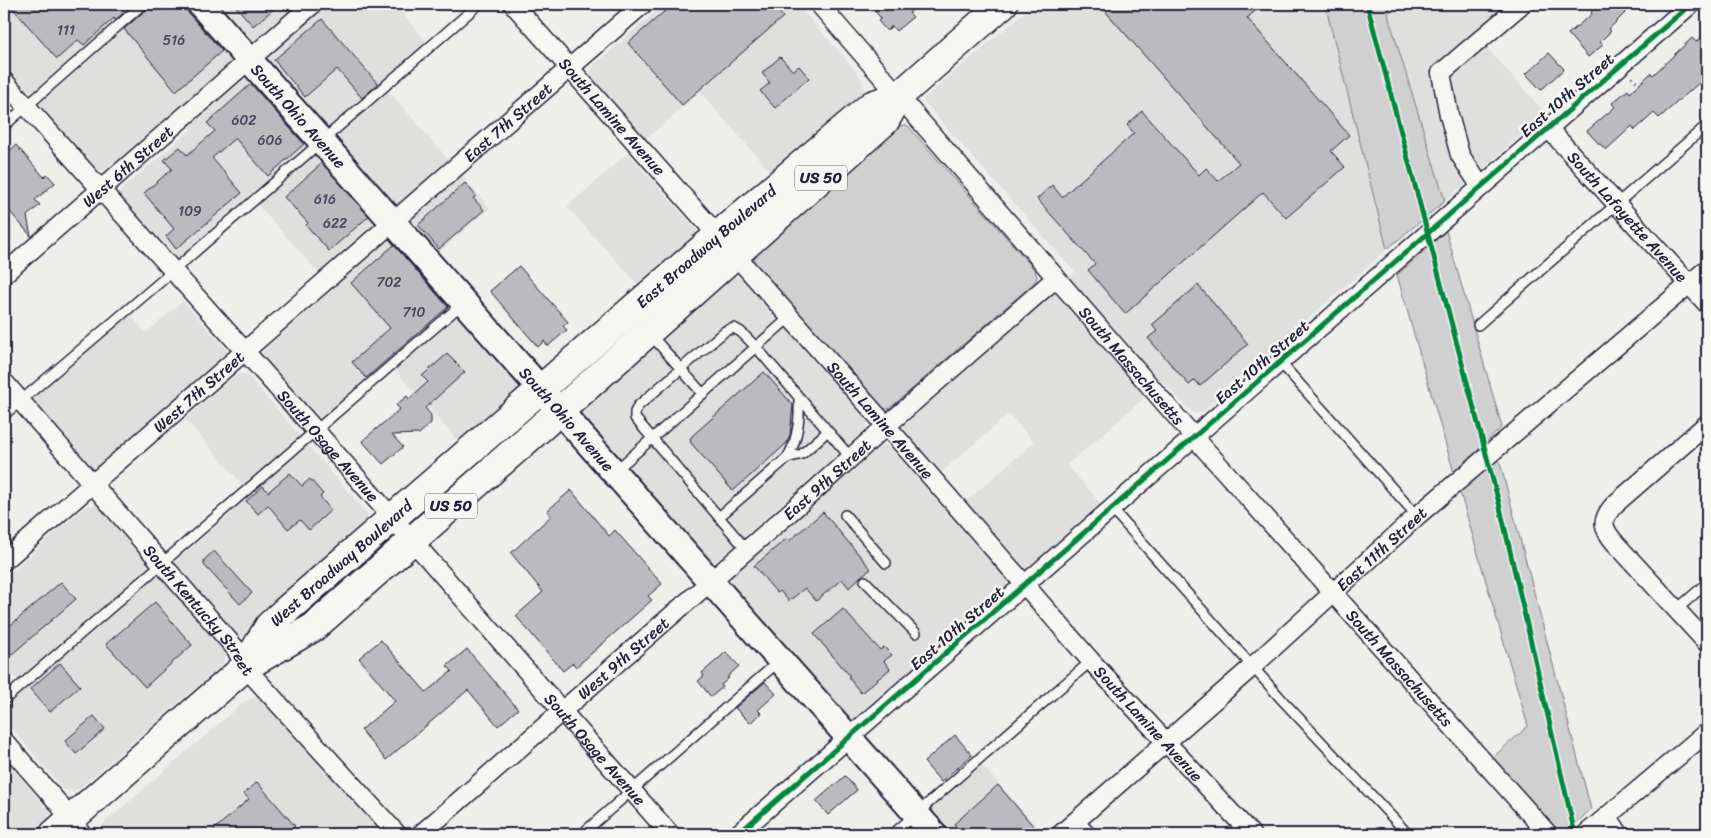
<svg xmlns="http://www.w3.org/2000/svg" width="1711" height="838" font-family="Sriracha,sans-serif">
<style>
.built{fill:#dfdfde}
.green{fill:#d0d0d1;stroke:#797986}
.building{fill:#bbbbbf;stroke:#22223b}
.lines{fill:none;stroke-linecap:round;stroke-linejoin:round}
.service-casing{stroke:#22223b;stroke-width:12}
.minor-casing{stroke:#22223b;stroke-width:21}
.secondary-casing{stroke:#22223b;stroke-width:29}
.trunk-casing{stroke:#22223b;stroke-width:31}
.path{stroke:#22223b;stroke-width:2.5;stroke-dasharray:1 4;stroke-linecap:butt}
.service{stroke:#f6f6f2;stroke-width:9}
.minor{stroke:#f6f6f2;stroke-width:18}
.secondary{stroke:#f6f6f2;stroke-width:25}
.trunk{stroke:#f6f6f2;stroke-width:28}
.cycleway-casing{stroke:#f6f6f2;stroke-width:8}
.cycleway{stroke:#00873e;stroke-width:5}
.labels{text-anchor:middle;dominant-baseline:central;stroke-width:5;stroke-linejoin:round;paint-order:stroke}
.number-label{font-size:14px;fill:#48485c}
.shield{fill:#f6f6f2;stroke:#626272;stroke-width:1}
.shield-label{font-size:15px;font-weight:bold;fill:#22223b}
.street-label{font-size:16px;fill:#22223b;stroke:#f6f6f2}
</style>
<rect width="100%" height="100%" fill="#eeeeeb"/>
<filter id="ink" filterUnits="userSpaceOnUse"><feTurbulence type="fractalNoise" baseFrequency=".02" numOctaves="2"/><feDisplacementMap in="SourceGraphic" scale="10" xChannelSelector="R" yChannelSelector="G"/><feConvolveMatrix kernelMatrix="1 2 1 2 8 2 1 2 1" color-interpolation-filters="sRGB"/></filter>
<g filter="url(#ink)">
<path class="built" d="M4,4H394L427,42L381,82L490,208L436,255L522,388L463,447L395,370L326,430L262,358L263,351L333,289L257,204L181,269L119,198L120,192L125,186L191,130L174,111L110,167L104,171L96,170L4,65Z
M664,4H797L862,78L865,98L775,177L700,92L646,139L592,79L590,73L593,66Z
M1034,4H1325L1387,249L1203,411L1196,414L1191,411L1163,382L1067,465L1101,504L1033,563L1024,569L1017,567L963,504L1034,442L1009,414L938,475L901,434L900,425L1075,272L922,100Z
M1391,4H1517L1478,38L1546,114L1445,201L1388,15Z
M628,153L693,226L698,235L643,290L567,207Z
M730,276L739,277L745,279L868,420L867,427L864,432L719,559L712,563L705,562L579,420L578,411Z
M183,301L226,349L227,357L96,469L89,468L23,393L123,307L146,333Z
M240,374L247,375L367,513L369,523L251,633L244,637L237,636L174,563L237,508L230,499L244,486L185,419L233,376Z
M886,445L895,453L1007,580V588L855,720L848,722L730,589L729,582L733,571L878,446Z
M90,505H98L220,645L226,654L223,664L82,786L74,791L64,790L4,719V692L17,680L4,665V578L81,510Z
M254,698H260L382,834H99L101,826L245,701Z
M4,759L50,812L48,819L31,834H4Z
M978,761L1043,834H945L923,808Z"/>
<path class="green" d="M1325,4H1391L1388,15L1445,201L1387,249Z
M907,125L1035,270L1037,277L1035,282L889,409L881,408L754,267V257L760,247L899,126Z
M1446,231L1502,427L1454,473L1397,275Z
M1499,459L1591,809L1565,834H1553L1491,759L1528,726L1460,492Z"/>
<path class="building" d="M9,4H134L115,20L114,18L84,45L78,40L57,59Z
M149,4H185L189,14L222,51L176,91L124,29L147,9Z
M234,4H280L253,26Z
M673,4H772L783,17L682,105L628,43Z
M868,4H920L909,13L913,17L896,31L892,26L887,31L878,21L881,18Z
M1099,4H1263L1247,18L1349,135L1331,151L1345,167L1286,218L1263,192L1125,314L1088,270L1095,264L1037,199L1052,185L1062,197L1134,133L1127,125L1142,111L1199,175L1206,168L1218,181L1239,163Z
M1599,4H1634L1609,29L1611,31L1600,42L1603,45L1588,57L1568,34L1592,14L1591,12Z
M322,19L378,84L362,98L337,69L305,97L274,60Z
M1692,38L1696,42L1701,38L1707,44V76L1659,118L1654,113L1635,130L1632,126L1606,150L1600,144H1599L1587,131L1615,107L1612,103L1628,90L1630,93L1651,73L1653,75Z
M1549,53L1564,69L1541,90L1526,74Z
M780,57L793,71L799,66L809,78L775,108L760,91L770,83L762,73Z
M251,84L304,144L268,176L235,138L212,158L242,193L176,249L166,236L174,229L144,193L172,169L164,160L180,147L187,155L215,131L207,123Z
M16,145L44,177L47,174L55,183L35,200L40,205L27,216L31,236L4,205V156Z
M322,163L369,216L329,251L306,225L308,223L284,197Z
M465,183L476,196L473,198L484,210L439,249L418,225Z
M394,245L448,307L366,378L352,362L390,328L351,283Z
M519,266L568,322L563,326L567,330L548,346L544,341L538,347L490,291Z
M1198,285L1248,344L1200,386L1195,380L1189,385L1148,338L1157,331L1152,325Z
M447,354L465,372L425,408L431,415V423L419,434L392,435L403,447L383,464L362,441L400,409L396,405L407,396L409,399L428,382L422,376Z
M764,372L793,405L790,435L787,443L733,491L691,443L690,439L692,436Z
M290,473L302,486L310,479L323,494L320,497L331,510L309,530L300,520L288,529L268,505L258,514L246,501L263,486L268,492Z
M571,490L609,536L615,530L662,584L648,596L652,600L576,667L573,663L563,671L516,616L543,592L511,553L551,516L547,511Z
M823,512L871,569L861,576L849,588L842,579L816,601L805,588L789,601L780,591L777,593L754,566L786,539L788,542Z
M214,551L252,593L240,604L204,565V560Z
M61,582L76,599L4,661V631Z
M155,602L192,645L145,687L106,644Z
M843,609L880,650L884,647L892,655L884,661L890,669L861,693L848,677L850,676L814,634Z
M381,640L426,692L452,671L447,666L467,649L518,709L498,726L468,690L386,760L361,730L395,701L359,658Z
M726,652L739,666L727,677L729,678L721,685L723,687L711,697L698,681L704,676L702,673Z
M60,663L80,686L50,712L30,689Z
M765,682L776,694L758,710L761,713L750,723L735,708Z
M94,716L105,729L76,754L65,741Z
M955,735L972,755L941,782L924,762Z
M845,776L857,790L828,815L816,801Z
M257,782L295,826L286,834H209L249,799L244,794Z
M998,785L1035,828L1028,834H963L954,824Z"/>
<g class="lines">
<g class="service-casing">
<path id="service" d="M4,126L143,4
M1478,325L1707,125
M650,334L703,394
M1280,362L1417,516
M4,415L173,271L479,4
M787,458L802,454L828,431
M614,472L790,317
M1112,509L1284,702L1408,834
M845,515L886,563
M719,517L787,458C798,440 800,418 799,398
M746,549L635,418V412L638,406L725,331L734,328L741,332L756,347L851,458
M865,581L916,633
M1676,610L1707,583
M4,700L462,304
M1078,820L1092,834
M582,834L778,662
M893,834L1091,661"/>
</g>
<g class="minor-casing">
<g id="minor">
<path id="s1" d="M513,4L912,455L1091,661L1251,834"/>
<path id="s2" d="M819,4L1194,437L1548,834"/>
<path id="s3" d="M4,81L316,431L670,834"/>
<path id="s4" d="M1548,128L1707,304"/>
<path d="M1481,187L1460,155L1449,115L1441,73L1522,4"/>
<path id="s5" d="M4,274L313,4"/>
<path id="s6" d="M4,382L236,649L245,667L397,834"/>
<path d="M1707,424L1614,505C1600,521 1602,528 1616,544L1707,643"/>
<path id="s7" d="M4,561L643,4"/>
<path d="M4,741L59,804L70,821L82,834"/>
<path d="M1608,817L1619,834"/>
<path id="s8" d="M421,834L804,500L886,426L1056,278"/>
<path d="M738,834L1691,4"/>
<path id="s9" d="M1061,834L1252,667L1417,516L1707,269"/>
<path d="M1586,834L1707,732"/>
</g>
</g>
<g class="secondary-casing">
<g id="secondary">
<path id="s10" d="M200,4L934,834"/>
</g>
</g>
<g class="trunk-casing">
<g id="trunk">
<path id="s11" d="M246,665L269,626L284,612L717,236L872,105L899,96"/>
<path d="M54,834L245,667L314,627L581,392L885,121L899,96L1003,4"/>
</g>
</g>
<path class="path" d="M1632,77L1639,85"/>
<use href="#service" class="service"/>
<use href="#minor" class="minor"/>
<use href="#secondary" class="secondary"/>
<use href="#trunk" class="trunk"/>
<g class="cycleway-casing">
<path id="cycleway" d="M1367,4L1499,503L1575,834
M738,834L1691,4"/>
</g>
<use href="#cycleway" class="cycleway"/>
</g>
</g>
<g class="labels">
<g class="number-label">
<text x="66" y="30">111</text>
<text x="174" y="40">516</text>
<text x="244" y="120">602</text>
<text x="270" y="140">606</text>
<text x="325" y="199">616</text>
<text x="190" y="211">109</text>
<text x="335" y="223">622</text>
<text x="389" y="282">702</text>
<text x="414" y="312">710</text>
</g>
<g class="shield">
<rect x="795" y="165.5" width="52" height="25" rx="4"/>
<rect x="425" y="493.5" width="52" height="25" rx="4"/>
</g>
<g class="shield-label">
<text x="821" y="178">US 50</text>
<text x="451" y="506">US 50</text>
</g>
<g class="street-label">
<text transform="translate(1567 95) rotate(-41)">East 10th Street</text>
<text stroke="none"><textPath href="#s10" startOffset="149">South Ohio Avenue</textPath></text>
<text stroke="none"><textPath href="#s1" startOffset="150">South Lamine Avenue</textPath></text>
<text stroke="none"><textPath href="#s7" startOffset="668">East 7th Street</textPath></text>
<text stroke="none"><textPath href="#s5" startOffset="164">West 6th Street</textPath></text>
<text stroke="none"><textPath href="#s4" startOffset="119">South Lafayette Avenue</textPath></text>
<text stroke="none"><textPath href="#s11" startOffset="624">East Broadway Boulevard</textPath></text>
<text transform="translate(1262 362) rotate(-41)">East 10th Street</text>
<text stroke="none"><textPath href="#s2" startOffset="478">South Massachusetts</textPath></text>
<text stroke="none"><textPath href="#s7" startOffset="258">West 7th Street</textPath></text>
<text stroke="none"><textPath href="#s10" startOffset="554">South Ohio Avenue</textPath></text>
<text stroke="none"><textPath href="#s1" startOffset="555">South Lamine Avenue</textPath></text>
<text stroke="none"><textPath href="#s3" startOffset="488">South Osage Avenue</textPath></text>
<text stroke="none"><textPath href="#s8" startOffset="539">East 9th Street</textPath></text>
<text stroke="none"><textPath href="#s9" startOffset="429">East 11th Street</textPath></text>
<text stroke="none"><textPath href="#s11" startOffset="141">West Broadway Boulevard</textPath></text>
<text stroke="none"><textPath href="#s6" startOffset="300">South Kentucky Street</textPath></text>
<text transform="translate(957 628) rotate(-41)">East 10th Street</text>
<text stroke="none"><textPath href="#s8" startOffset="268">West 9th Street</textPath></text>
<text stroke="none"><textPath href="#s2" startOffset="882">South Massachusetts</textPath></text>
<text stroke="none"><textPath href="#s1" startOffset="960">South Lamine Avenue</textPath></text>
<text stroke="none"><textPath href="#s3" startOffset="892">South Osage Avenue</textPath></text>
</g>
</g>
<rect width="1711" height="838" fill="none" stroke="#f6f6f2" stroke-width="20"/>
<rect x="10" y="10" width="1691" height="818" fill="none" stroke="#22223b" stroke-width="2" filter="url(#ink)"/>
</svg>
